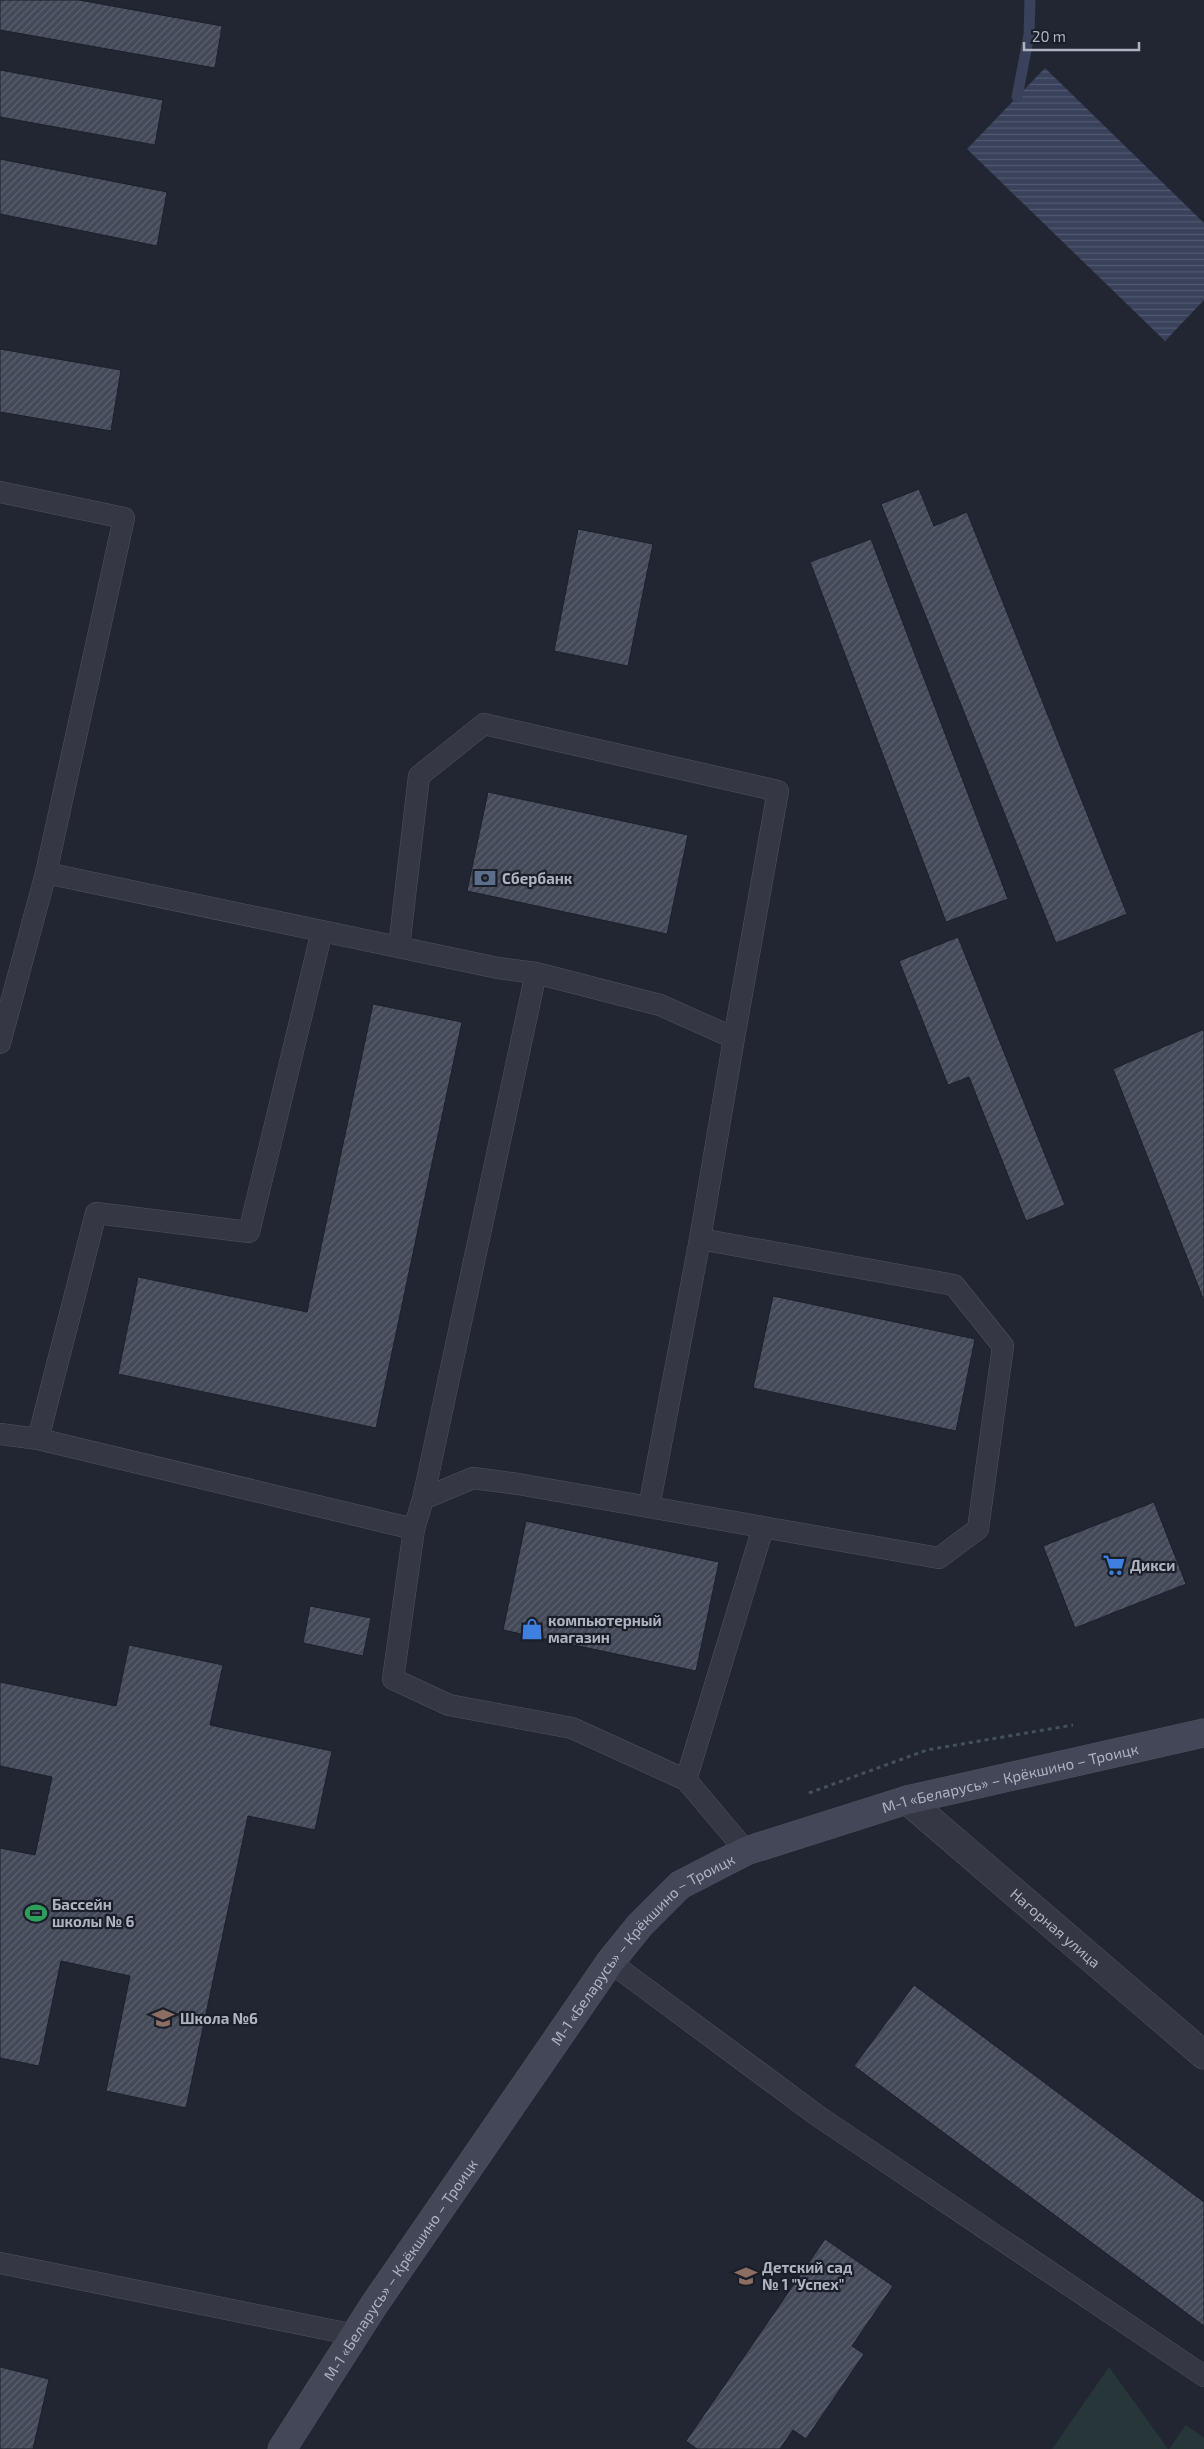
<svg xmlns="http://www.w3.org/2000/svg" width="1204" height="2449" font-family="'Exo 2',sans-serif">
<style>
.park{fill:#273639}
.water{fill:url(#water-rules)}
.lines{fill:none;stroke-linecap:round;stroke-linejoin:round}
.stream{stroke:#39415b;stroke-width:11}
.building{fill:url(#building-hatch);stroke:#1c202b}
.service-casing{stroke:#4f535f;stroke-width:22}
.minor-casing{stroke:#4f535f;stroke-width:29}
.secondary-casing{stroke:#4f535f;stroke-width:29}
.path{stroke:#455156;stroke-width:3;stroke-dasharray:4 4;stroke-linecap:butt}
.service{stroke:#353844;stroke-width:21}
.minor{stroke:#353844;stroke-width:28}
.secondary{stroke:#434757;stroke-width:28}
.labels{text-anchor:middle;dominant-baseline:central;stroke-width:4.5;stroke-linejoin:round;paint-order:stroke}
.poi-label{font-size:15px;font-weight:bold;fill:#afb3c1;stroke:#1a1e29;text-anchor:start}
.street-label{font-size:15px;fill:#afb3c1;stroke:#1a1e29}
</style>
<defs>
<pattern id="water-rules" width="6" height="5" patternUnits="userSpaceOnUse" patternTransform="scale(1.25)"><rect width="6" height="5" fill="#39415b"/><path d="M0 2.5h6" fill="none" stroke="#535a71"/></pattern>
<pattern id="building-hatch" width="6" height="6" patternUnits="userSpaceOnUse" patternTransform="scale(1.25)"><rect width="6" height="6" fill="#434958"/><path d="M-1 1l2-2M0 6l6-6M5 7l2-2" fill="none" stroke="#5c616e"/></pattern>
</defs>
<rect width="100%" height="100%" fill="#222633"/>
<path class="park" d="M1109,2367L1168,2449H1052Z
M1186,2425L1204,2438V2449H1169Z"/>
<path class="water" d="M1045,68L1204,223V300L1165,341L967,149Z"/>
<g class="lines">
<path class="stream" d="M1017,97L1029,35L1030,0"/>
</g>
<path class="building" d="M0,0H79L222,26L215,68L0,30Z
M0,70L163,100L155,145L0,117Z
M0,159L167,192L157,246L0,214Z
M0,349L121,370L111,431L0,412Z
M919,489L934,526L967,512L1127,914L1056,943L881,504Z
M578,529L653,544L628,666L554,651Z
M871,539L1008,899L946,922L810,562Z
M488,792L688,835L667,934L467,891Z
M958,937L1065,1205L1026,1221L969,1077L948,1085L899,961Z
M373,1004L462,1022L376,1428L118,1374L138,1277L307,1312Z
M1202,1030L1204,1032V1301L1113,1069Z
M773,1296L975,1339L956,1431L753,1388Z
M1154,1502L1186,1584L1075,1628L1043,1546Z
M526,1521L719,1562L696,1671L503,1630Z
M310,1606L371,1618L363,1656L303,1643Z
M129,1645L223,1665L210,1725L332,1751L315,1830L248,1816L186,2108L106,2091L130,1976L61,1961L39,2066L0,2058V1848L35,1855L52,1777L0,1766V1682L116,1706Z
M914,1985L1204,2202V2326L854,2066Z
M825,2239L893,2286L852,2346L864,2354L806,2439L793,2430L780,2449H697L686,2441Z
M0,2367L49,2379L33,2449H0Z"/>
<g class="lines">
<g class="service-casing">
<path id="service" d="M0,492L124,518L46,873L0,1043
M46,873L498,968L536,973
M399,947L419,776L484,724L778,791L734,1038
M0,1434L38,1439L414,1529L393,1679L449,1705L572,1728L686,1780L746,1851
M38,1439L96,1213L249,1232L322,931
M423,1499L536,973L660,1005L734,1038L700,1239
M414,1529L423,1499L473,1478L518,1484L939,1558L978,1529L1003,1346L954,1285L700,1239L649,1507
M686,1780L763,1528
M610,1962L818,2116L1204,2376
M0,2263L355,2335"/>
</g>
<g class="minor-casing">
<g id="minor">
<path id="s1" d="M907,1800L1204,2055"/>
</g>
</g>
<g class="secondary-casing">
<g id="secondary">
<path id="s2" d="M282,2449L374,2305L610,1962L640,1925L680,1885L746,1851L907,1800L1204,1733"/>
</g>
</g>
<path class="path" d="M809,1793L927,1750L1073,1725"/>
<use href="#service" class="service"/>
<use href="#minor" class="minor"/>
<use href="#secondary" class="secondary"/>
</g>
<defs>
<g id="bank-bare" transform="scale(1.725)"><path d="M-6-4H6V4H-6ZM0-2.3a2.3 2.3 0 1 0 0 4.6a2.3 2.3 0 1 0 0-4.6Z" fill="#5c6f8a" stroke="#1a1e29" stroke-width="2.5" paint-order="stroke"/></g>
<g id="supermarket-bare" transform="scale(1.725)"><path d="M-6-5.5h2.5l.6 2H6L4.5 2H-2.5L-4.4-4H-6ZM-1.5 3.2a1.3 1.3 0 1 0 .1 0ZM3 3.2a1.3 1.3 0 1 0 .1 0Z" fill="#3f7fe0" stroke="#1a1e29" stroke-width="2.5" paint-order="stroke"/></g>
<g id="shop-bare" transform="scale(1.725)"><path d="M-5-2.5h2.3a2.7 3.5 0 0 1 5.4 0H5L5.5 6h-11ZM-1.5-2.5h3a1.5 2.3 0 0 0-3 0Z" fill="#3f7fe0" stroke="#1a1e29" stroke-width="2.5" paint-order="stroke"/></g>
<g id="stadium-bare" transform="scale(1.725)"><path d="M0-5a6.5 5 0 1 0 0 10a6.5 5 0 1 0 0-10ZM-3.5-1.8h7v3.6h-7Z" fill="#2e9e5b" stroke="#1a1e29" stroke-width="2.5" paint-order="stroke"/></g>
<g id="school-bare" transform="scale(1.725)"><path d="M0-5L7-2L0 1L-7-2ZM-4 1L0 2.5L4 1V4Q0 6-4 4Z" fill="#8d6e63" stroke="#1a1e29" stroke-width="2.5" paint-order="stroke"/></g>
</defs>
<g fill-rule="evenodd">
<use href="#bank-bare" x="485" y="878"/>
<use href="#supermarket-bare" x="1114" y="1565"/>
<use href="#shop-bare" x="532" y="1629"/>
<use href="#stadium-bare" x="36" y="1913"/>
<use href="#school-bare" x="163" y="2018"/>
<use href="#school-bare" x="746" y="2276"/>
</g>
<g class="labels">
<g class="poi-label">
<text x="502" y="878">Сбербанк</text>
<text x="1130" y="1565">Дикси</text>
<text x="548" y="1620">компьютерный<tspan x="548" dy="17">магазин</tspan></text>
<text x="52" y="1904">Бассейн<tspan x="52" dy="17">школы № 6</tspan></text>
<text x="180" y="2018">Школа №6</text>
<text x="762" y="2267">Детский сад<tspan x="762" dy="17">№ 1 "Успех"</tspan></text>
</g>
<g class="street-label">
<text stroke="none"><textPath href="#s2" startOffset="1040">М-1 «Беларусь» – Крёкшино – Троицк</textPath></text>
<text stroke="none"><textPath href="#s1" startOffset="196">Нагорная улица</textPath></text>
<text stroke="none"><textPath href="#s2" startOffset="620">М-1 «Беларусь» – Крёкшино – Троицк</textPath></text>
<text stroke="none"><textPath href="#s2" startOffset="215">М-1 «Беларусь» – Крёкшино – Троицк</textPath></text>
</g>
</g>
<path d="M1024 42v8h115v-8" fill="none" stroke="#afb3c1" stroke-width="2.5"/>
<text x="1032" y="42" font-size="15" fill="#afb3c1" stroke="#1a1e29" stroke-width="4" paint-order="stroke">20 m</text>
</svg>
